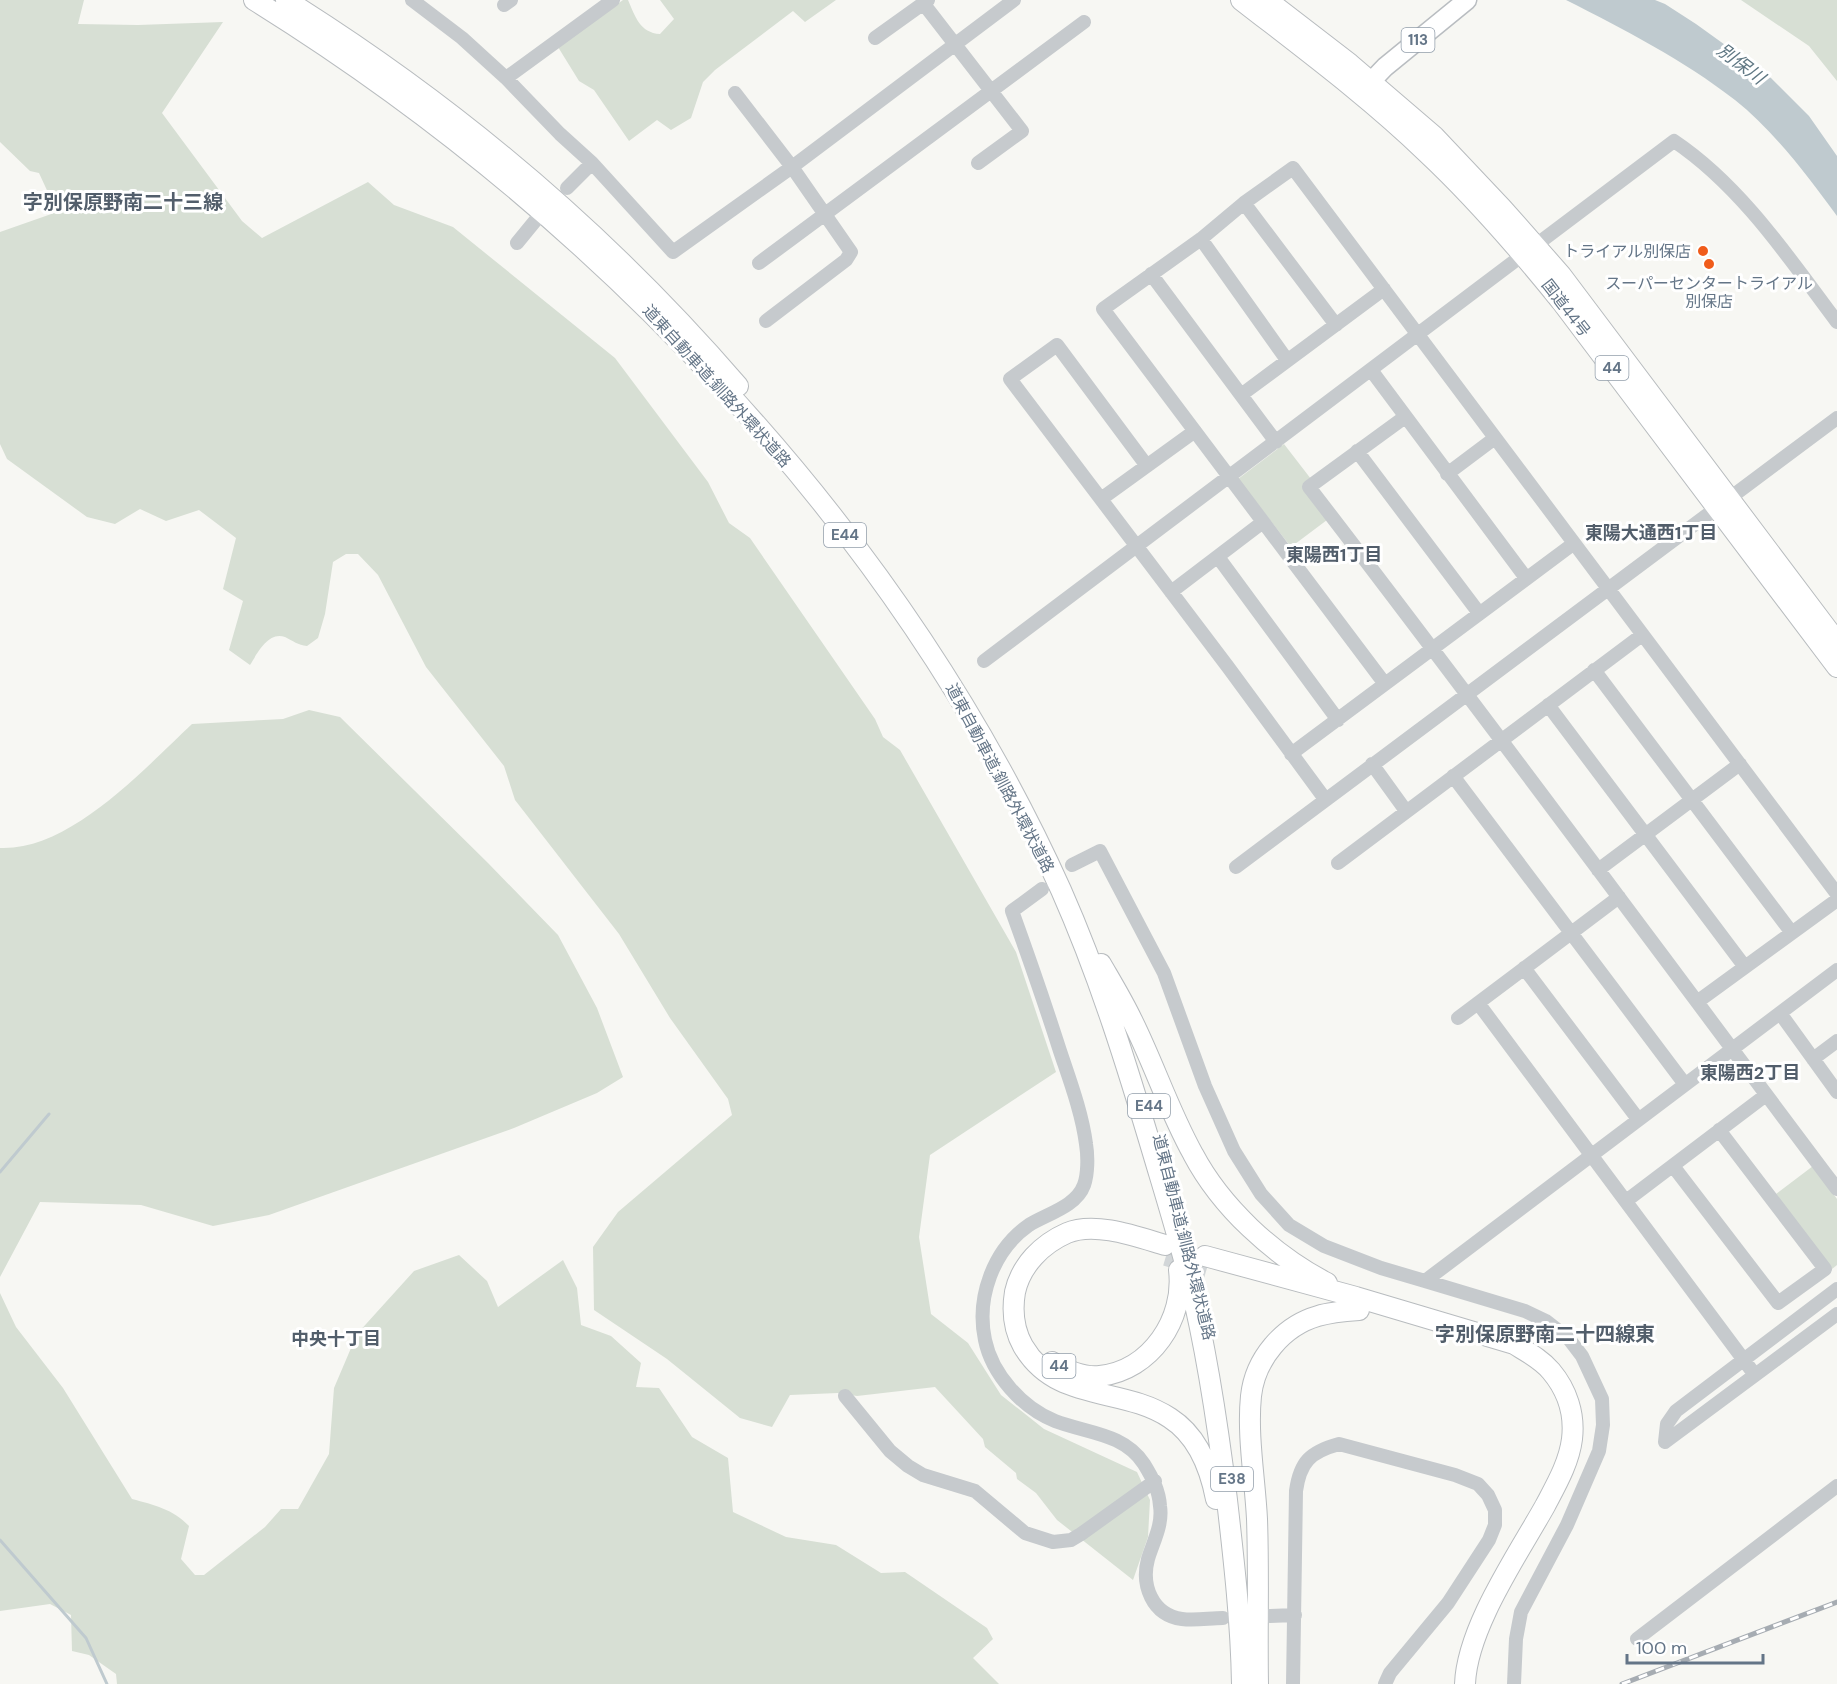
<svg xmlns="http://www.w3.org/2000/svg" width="1837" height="1684" font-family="'DM Sans','Noto Sans JP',sans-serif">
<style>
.green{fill:#d7dfd4}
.water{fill:#bfcacf}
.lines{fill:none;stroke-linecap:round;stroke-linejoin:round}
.stream{stroke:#bfcacf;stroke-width:3}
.highway-tunnel{stroke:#d2d6d8;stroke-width:20;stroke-dasharray:20 10;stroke-linecap:butt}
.major-casing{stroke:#b9bdc1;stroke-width:21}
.highway-casing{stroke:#b8bcbf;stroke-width:22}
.minor{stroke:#c6cacd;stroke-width:14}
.major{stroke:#fff;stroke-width:18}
.highway{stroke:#fff;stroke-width:20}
.rail-casing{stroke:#a6acb2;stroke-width:5}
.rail{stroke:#fff;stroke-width:3;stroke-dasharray:9;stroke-linecap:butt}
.poi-dot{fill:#f05c1b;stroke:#fff;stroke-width:2}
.labels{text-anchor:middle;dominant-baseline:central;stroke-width:6;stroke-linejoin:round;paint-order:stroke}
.shield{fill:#fff;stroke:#929eab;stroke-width:1.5}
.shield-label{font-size:15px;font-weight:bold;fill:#647587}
.poi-label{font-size:16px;fill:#647587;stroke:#fff;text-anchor:end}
.street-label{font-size:16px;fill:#647587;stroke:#fff}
.water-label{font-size:18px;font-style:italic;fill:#5f7783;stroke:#fff}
.neighbourhood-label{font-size:18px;font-weight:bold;fill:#525e6b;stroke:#fff}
.quarter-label{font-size:20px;font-weight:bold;fill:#525e6b;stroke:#fff}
</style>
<rect width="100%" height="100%" fill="#f7f7f3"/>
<path class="green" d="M0,0H84L78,24L138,25L223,22L162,113L242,221L262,238L368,182L394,205L453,227L615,358L708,482L729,523L750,538L875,719L883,737L900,750L1016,952L1056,1072L930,1155L919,1237L931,1314L968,1343L1001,1395L1044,1429L1137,1472L1150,1500L1148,1537L1133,1580L1057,1520L1036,1493L1017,1479L1016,1473L985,1447L983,1439L935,1387L857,1396L838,1393L790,1395L772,1427L740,1418L667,1359L594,1310L593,1247L618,1212L732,1115L728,1099L670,1018L619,934L515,800L504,766L426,667L378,575L358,554H346L333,562L325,614L318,638L307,646C298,645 293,641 285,637C268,631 257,654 250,665L229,650L243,601L223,589L236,538L199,510L166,521L140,509L115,524L87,517L7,459L0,444V232L57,212L39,173L30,171L0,142Z
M623,0H628C635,16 640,33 660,34L674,19L660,0H836L805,22L793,11L715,70L703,82L691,118L671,130L657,120L629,141L594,90L579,81L558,47Z
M1741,0H1837V81L1809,46Z
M1284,444L1311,479L1302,487L1327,520L1291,547L1238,479Z
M309,710L340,717L488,863L558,935L597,1008L623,1077L597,1093L514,1128L269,1215L213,1226L141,1205L40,1202L0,1277V848C70,851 144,769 192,724L283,719Z
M1813,1166L1837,1199V1265L1832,1269L1776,1194Z
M459,1255L487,1281L498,1307L563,1260L577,1288L581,1325L611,1336L641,1363L636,1387L659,1388L692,1437L728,1458L733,1512L786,1537L836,1545L881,1573L905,1572L987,1628L993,1639L973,1658L999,1684H117L116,1674L89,1655L72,1651L71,1615L50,1604L0,1611V1293L16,1327L63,1388L132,1499C154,1505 173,1509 189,1526L181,1559L195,1575H204L265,1527L281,1509H298L329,1454L334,1388L357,1334L414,1271Z"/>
<path class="water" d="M1566,0H1655L1665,4L1696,24L1771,78L1809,116L1837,156V216C1808,176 1774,131 1735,100C1682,59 1625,30 1566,0Z"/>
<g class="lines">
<path class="stream" d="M0,1172L49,1114
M0,1540L86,1638L107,1684"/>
<path class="highway-tunnel" d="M1166,1256L1207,1268"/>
<g class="major-casing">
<path id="major" d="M1361,92L1385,67L1467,0"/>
</g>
<g class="highway-casing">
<path id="highway" d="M254,0C592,210 896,525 1061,890C1100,978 1128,1069 1155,1160C1167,1200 1179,1239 1189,1279C1207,1351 1218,1426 1227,1500C1234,1561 1241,1623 1242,1684
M286,0C457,107 606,233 738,386
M1241,0C1304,49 1369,97 1427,153C1476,199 1519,249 1561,301L1837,667
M1267,0L1350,64L1434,136L1502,208L1561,275L1837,642
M1101,964C1112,983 1123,1001 1132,1020C1154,1064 1169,1111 1193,1154C1221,1207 1273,1255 1327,1283
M1165,1245C1138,1237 1095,1221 1067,1233C1042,1244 1021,1265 1015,1292C1012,1310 1014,1330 1023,1346C1056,1403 1122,1386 1170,1418C1198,1436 1210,1468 1216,1499
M1205,1256L1356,1297L1514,1344C1527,1352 1541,1359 1551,1371C1567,1390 1575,1414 1572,1439C1569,1463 1556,1485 1545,1506C1517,1556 1467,1628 1465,1684
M1052,1362C1066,1370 1083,1378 1100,1376C1151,1370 1185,1319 1179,1270
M1258,1684C1257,1629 1259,1574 1257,1519C1255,1479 1247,1436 1251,1396C1255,1359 1283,1326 1318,1316C1331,1312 1345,1311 1359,1310"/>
</g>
<path class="minor" d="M412,0L462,38L506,78L560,134L592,163L673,252L792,167L1014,0
M923,3L1022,131L978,163
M504,5L511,0
M875,38L928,0
M506,78L613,0
M735,93L792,167L851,252L846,260L766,321
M567,188L592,163
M1244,203L1336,325
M1201,239L1287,360
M517,243L535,221
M759,263L1084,22
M1151,274L1276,442
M1371,370L1526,578
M1241,395L1384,289
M1405,417L1309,487C1488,719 1661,955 1837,1189
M1357,451L1479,613
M1147,466L1057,345L1010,379L1228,667L1325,799
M1447,474L1495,438
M1101,499L1195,431
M1218,557L1338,720
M1171,592L1263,522
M984,661L1674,141C1741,186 1789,258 1837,322
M1594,670L1792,933
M1385,684L1103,309L1201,239L1244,203L1293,168L1837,894
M1548,705L1745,967
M1291,754L1573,544
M1372,764L1406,811
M1453,776L1684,1083
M1338,863L1642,635
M1072,865L1100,851L1164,973L1205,1086L1234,1151L1261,1194L1289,1225L1324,1246L1381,1268L1425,1281L1837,970
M1236,867L1837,418
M1598,870L1740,764
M1042,889L1012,911C1029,958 1045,1004 1060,1051C1070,1081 1082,1113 1086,1144C1088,1156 1088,1174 1084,1185C1076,1207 1046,1214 1029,1225C993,1250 976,1298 985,1340C992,1374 1022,1408 1055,1421C1086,1433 1124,1433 1144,1464C1152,1477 1159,1490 1160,1506C1163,1525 1153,1542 1148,1559C1141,1585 1152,1615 1182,1619C1195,1621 1210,1618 1223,1618
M1524,968L1638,1119
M1697,1002L1837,900
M1478,1003L1755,1375
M1780,1013L1837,1092
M1458,1018L1619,897
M1813,1059L1837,1041
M1673,1166L1778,1303L1825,1269L1719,1130
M1626,1201L1766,1095
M1425,1281L1525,1311L1546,1321L1569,1339L1582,1356L1602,1399L1603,1425L1599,1451L1567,1525L1521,1612L1516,1639L1514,1684
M845,1396L890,1451L908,1466L923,1475L975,1491L1025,1533L1053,1542L1071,1540L1081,1534L1155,1481
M1665,1442L1667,1424L1676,1411L1837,1289
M1665,1442L1837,1314
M1270,1616L1295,1615
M1637,1639L1837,1486
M1293,1684L1296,1491C1300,1462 1310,1452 1339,1444L1455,1475L1478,1484L1488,1495L1495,1510V1525L1489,1540L1448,1603L1390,1673L1385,1684"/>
<use href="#major" class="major"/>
<use href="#highway" class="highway"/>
<g class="rail-casing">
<path id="rail" d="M1622,1684L1837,1602"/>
</g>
<use href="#rail" class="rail"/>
</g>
<g class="poi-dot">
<circle cx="1703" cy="251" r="6"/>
<circle cx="1709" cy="264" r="6"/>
</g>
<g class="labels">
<g class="shield">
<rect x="1401.5" y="28" width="33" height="24" rx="4.5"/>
<rect x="1595.5" y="356" width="33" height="24" rx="4.5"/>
<rect x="824" y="523" width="42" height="24" rx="4.5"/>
<rect x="1128" y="1094" width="42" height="24" rx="4.5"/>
<rect x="1042.5" y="1354" width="33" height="24" rx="4.5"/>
<rect x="1211" y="1467" width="42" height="24" rx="4.5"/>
</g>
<g class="shield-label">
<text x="1418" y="40">113</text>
<text x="1612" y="368">44</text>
<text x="845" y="535">E44</text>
<text x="1149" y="1106">E44</text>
<text x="1059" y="1366">44</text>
<text x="1232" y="1479">E38</text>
</g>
<g class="poi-label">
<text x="1691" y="251">トライアル別保店</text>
<text x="1709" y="283" text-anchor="middle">スーパーセンタートライアル<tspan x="1709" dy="18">別保店</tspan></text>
</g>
<g class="street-label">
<text transform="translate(1566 308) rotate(52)">国道44号</text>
<text transform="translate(717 386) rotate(48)">道東自動車道;釧路外環状道路</text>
<text transform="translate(1000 778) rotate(62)">道東自動車道;釧路外環状道路</text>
<text transform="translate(1184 1237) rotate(76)">道東自動車道;釧路外環状道路</text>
</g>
<g class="water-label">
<text transform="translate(1741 64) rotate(37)">別保川</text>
</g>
<g class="neighbourhood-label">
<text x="1651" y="533">東陽大通西1丁目</text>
<text x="1334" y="555">東陽西1丁目</text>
<text x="1750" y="1073">東陽西2丁目</text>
<text x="336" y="1339">中央十丁目</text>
</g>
<g class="quarter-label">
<text x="123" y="202">字別保原野南二十三線</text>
<text x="1545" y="1334">字別保原野南二十四線東</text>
</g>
</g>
<path d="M1627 1654v9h136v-9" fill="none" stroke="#647587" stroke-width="3"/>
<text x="1636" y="1654" font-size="18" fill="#647587" stroke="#ffffff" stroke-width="4.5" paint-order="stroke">100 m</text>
</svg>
